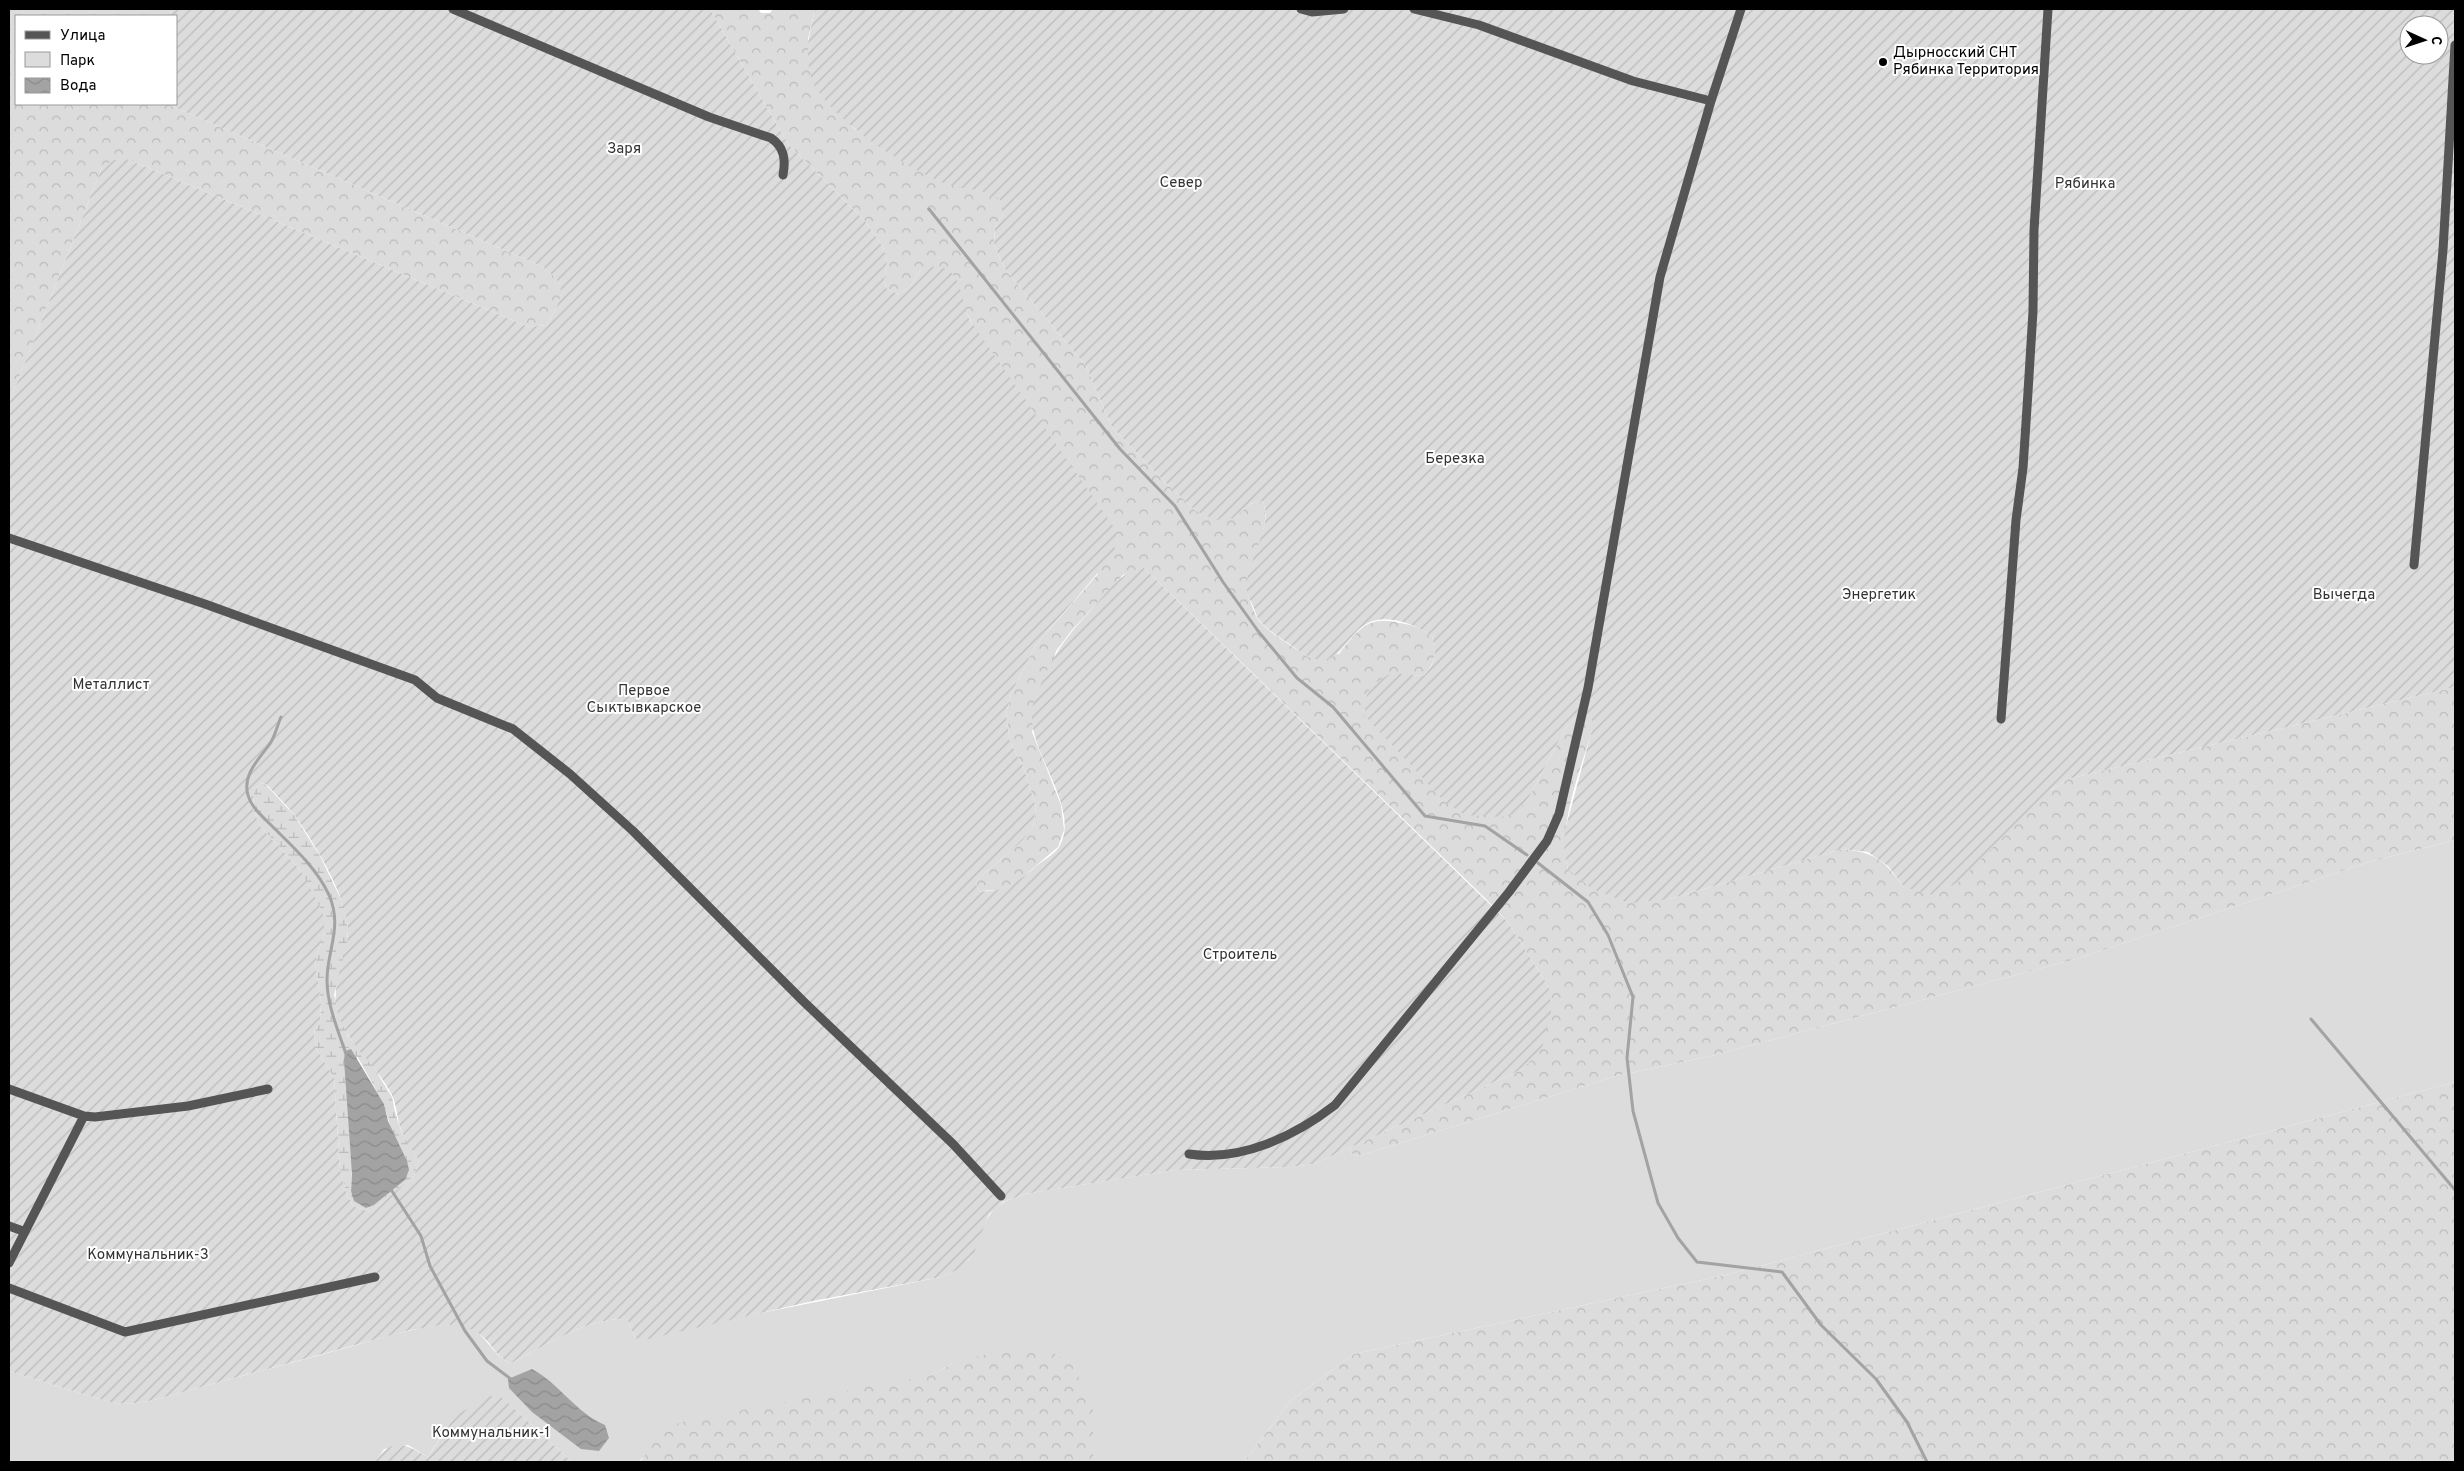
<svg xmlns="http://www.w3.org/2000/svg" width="2464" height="1471" font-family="Overpass,sans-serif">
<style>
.green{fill:#dcdcdc}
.forest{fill:url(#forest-crowns)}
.wetland{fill:url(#wetland-marsh);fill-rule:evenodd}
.garden{fill:url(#garden-furrows);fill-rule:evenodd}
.water{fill:url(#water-waves)}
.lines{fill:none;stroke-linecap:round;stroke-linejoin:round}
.stream{stroke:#a3a3a3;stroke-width:3}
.street{stroke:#555;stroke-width:9}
.poi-dot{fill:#000;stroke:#fff;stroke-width:2}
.labels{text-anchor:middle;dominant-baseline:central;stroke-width:4;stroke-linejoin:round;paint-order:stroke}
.poi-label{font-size:15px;fill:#000;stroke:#fff;text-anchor:start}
.park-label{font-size:15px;fill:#333;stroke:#fff}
</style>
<defs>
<pattern id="forest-crowns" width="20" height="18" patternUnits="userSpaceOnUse" patternTransform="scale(1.25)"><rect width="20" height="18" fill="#dcdcdc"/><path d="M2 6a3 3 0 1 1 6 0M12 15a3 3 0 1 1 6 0" fill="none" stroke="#bbb"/></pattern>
<pattern id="wetland-marsh" width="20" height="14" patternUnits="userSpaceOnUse" patternTransform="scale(1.25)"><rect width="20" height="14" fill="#dcdcdc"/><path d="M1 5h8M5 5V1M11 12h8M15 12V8" fill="none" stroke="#bbb"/></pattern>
<pattern id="garden-furrows" width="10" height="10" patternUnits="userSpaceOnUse" patternTransform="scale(1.25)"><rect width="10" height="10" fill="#dcdcdc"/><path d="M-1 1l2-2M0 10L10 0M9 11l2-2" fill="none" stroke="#bbb"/></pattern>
<pattern id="water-waves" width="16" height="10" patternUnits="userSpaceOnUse" patternTransform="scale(1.25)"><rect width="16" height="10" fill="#a3a3a3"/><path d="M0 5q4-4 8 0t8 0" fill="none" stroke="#8b8b8b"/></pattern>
</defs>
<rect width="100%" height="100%" fill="#fff"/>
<path class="green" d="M2455,840V1082L1730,1274L1354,1354L1291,1400L1244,1462H1093V1408L952,1364L931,1375L641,1459L640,1462H572L503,1398C454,1409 455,1417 428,1457L408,1445L384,1449L375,1462H9V1371L112,1403L129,1404L154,1400C220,1382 287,1364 353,1346C380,1338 434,1321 461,1325C485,1328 491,1357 511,1363C546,1346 587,1317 627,1319L635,1338L941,1277C984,1258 969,1249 989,1216C996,1203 1012,1199 1025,1194L1175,1170L1292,1167L1314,1164L1349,1148L1352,1154L1359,1156L1616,1076L1711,1056L2076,959L2369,862Z"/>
<path class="forest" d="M9,9H172L169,16H16V104H167L541,266C571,285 563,298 546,325L529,327L127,159L103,165L9,403Z
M710,9H758L761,13H770L773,9H815L808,39L853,128L920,171L947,184L995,194L1004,202L1002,216L995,227L994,245L1005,269L1086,366L1112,427L1162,479L1196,511L1234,518L1250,504L1262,501C1274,520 1249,565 1248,589C1247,596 1254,611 1257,618C1266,632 1295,648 1309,657L1339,654C1358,630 1367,615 1400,623C1413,625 1421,628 1432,636C1436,653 1436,663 1423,676L1391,674L1527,801L1565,729L1579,714L1589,715L1592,717V730C1580,773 1557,825 1568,869L1669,899L1842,849C1877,853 1882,859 1904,887L2068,779L2455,687V840L2369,862L2076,959L1711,1056L1616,1076L1359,1156L1352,1154L1349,1148L1523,1069L1549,987L1507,921L1485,898L1144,568L1123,575L1072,630L1056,651L1032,732L1061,805L1064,830L1058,847L1017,882L1000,890L979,891L976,884L978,879L1022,841L1033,827L1036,807L1023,766L1010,742L1006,714L1011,694L1036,645L1098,574L963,305L961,296L922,268L909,288L898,294L887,289L884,281L887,262L883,247L865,221L788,144Z
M2455,1082V1462H1244L1291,1400L1354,1354L1730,1274Z
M1000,1350H1048L1073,1365L1093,1408V1462H640L666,1427L689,1420L931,1375L952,1364Z"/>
<path class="wetland" d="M261,783L266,785L294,815L320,856L346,910L348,930L346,954L334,995L348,1036L369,1060L392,1097L395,1112L402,1133L419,1161L414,1176L370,1212L353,1206L347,1195L340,1169L334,1078L316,1048L314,1033L320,1022L321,1001L315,963L324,933L301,871L260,826L253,809L254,790ZM357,1056L384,1104L405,1180L374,1205L366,1208L351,1191Z"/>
<path class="garden" d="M172,9H710L788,144L865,221L883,247L887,262L884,281L887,289L898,294L909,288L922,268C964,260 957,292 970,320L1116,530L1114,554L1036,645L1011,694L1006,714L1010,742L1023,766L1036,807L1033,827L1022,841L978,879L976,884L979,891C1002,893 1016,883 1033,869C1040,862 1054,855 1059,847C1082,809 1028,753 1032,712C1032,702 1038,693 1041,684C1056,650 1067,636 1092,609C1107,593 1121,570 1144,568L1507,921L1549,987L1551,1013L1542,1048L1523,1069L1314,1164L1292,1167L1175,1170L1025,1194L1003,1202L989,1214L974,1253L961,1268L941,1277L813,1301L644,1340L635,1338L627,1319C587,1317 546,1346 511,1363C501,1360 495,1351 489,1343C465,1316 441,1326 410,1330L154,1400L129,1404L112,1403L9,1371V403L103,165L115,160L127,159L529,327L546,325C563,298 570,285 541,266L167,104H176V16H169ZM261,783L267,785C276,795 287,805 295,816C314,842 349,900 348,932C347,958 331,983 337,1010C345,1043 377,1065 392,1095C397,1106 397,1120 402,1132C406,1142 414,1152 419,1161L414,1176L370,1212L353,1206L347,1195L340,1169L334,1078L316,1048L314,1033L320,1022L321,1001L315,963L324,933L323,913L301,871L260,826L253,809L254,790Z
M815,9H2455V687L2068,779L2051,790L1958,882L1933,895L1904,887L1888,866L1868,852L1842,849L1669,899L1629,903L1592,889L1568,869L1564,852L1565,830L1592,730V717L1589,715L1579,714L1565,729L1527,801L1514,814L1501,817L1465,815L1445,802L1365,716V701L1370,687L1391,673L1423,676C1436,664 1436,653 1432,636C1417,625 1387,613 1368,623C1342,636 1339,679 1298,650C1285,641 1269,632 1259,620C1256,616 1255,610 1253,606C1251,602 1248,596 1247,592C1243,565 1276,524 1262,501L1250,504L1234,518L1216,520L1196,511L1162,479L1112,427L1086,366L1005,269L994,245L995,227L1002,216L1003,202C988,188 966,191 946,184C909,170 822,115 811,76C804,53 810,32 815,9ZM2409,25H2439V55H2409Z
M483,1395L503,1398L572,1462H375C393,1436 404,1444 428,1457L456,1415L474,1405Z"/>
<path class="water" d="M351,1049L384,1104L388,1121L407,1161L409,1170L405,1180L374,1205L366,1208L354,1201L351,1191L352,1174L344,1060L345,1051Z
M532,1369C560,1384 576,1413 605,1425L609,1438L599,1451L581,1449L532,1412L509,1388L508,1379Z"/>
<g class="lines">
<path class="stream" d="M929,209L1120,449L1175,506L1223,582L1258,631L1297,678L1333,707L1425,816L1485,826L1527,855
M281,717C277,726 275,737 269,745C259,759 242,775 248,795C251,807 263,817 271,825C292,846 316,867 329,895C343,927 327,950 327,980C327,1005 338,1030 346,1054
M1538,863L1588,902L1608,935L1633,997L1627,1058L1633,1111L1658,1203L1678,1238L1697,1262L1782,1272L1821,1325L1876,1379L1907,1422L1927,1462
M2311,1019L2455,1190
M390,1188L421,1236L430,1266L465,1331L487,1361L512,1380"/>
<path class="street" d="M453,9L709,117L771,138C784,147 786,159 783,175
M1301,9L1312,12L1344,9
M1414,9L1479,25L1633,81L1711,101
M9,538L205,604L415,680L437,698L513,729L570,774L633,831L803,1001L953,1144L1001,1196
M2414,565L2443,250L2455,45
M2001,719L2016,520L2023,468L2028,392L2033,311L2034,230L2048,9
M9,1089L84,1116L95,1117L188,1106L268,1089
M1189,1154C1241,1162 1295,1136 1335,1105L1509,892L1547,841L1559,814L1588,688L1660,277L1711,101L1741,9
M9,1226L23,1231
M9,1263L84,1116
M9,1288L125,1332L375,1277"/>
</g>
<circle class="poi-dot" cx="1883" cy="62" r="5"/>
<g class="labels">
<g class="poi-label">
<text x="1893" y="53">Дырносский СНТ<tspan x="1893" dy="17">Рябинка Территория</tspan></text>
</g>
<g class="park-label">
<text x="624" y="149">Заря</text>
<text x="1181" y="183">Север</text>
<text x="2085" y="184">Рябинка</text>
<text x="1455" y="459">Березка</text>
<text x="1879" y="595">Энергетик</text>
<text x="2344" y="595">Вычегда</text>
<text x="111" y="685">Металлист</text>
<text x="644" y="691">Первое<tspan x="644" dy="17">Сыктывкарское</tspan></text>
<text x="1240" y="955">Строитель</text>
<text x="148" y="1255">Коммунальник-3</text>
<text x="491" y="1433">Коммунальник-1</text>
</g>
</g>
<rect width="2464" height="1471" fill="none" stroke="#000000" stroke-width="20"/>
<rect x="15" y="15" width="162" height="90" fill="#ffffff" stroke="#999999"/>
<rect x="25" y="31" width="25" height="8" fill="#555555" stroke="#999999"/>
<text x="60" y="40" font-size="15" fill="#000000">Улица</text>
<rect x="25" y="52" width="25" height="15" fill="#dcdcdc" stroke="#999999"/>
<text x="60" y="65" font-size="15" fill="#000000">Парк</text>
<rect x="25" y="78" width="25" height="15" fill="url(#water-waves)" stroke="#999999"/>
<text x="60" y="90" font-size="15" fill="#000000">Вода</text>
<g transform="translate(2424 40) rotate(93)"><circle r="24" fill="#ffffff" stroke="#999999"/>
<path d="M0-4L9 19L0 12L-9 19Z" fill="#000000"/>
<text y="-8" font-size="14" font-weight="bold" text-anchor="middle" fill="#000000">С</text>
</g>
</svg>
